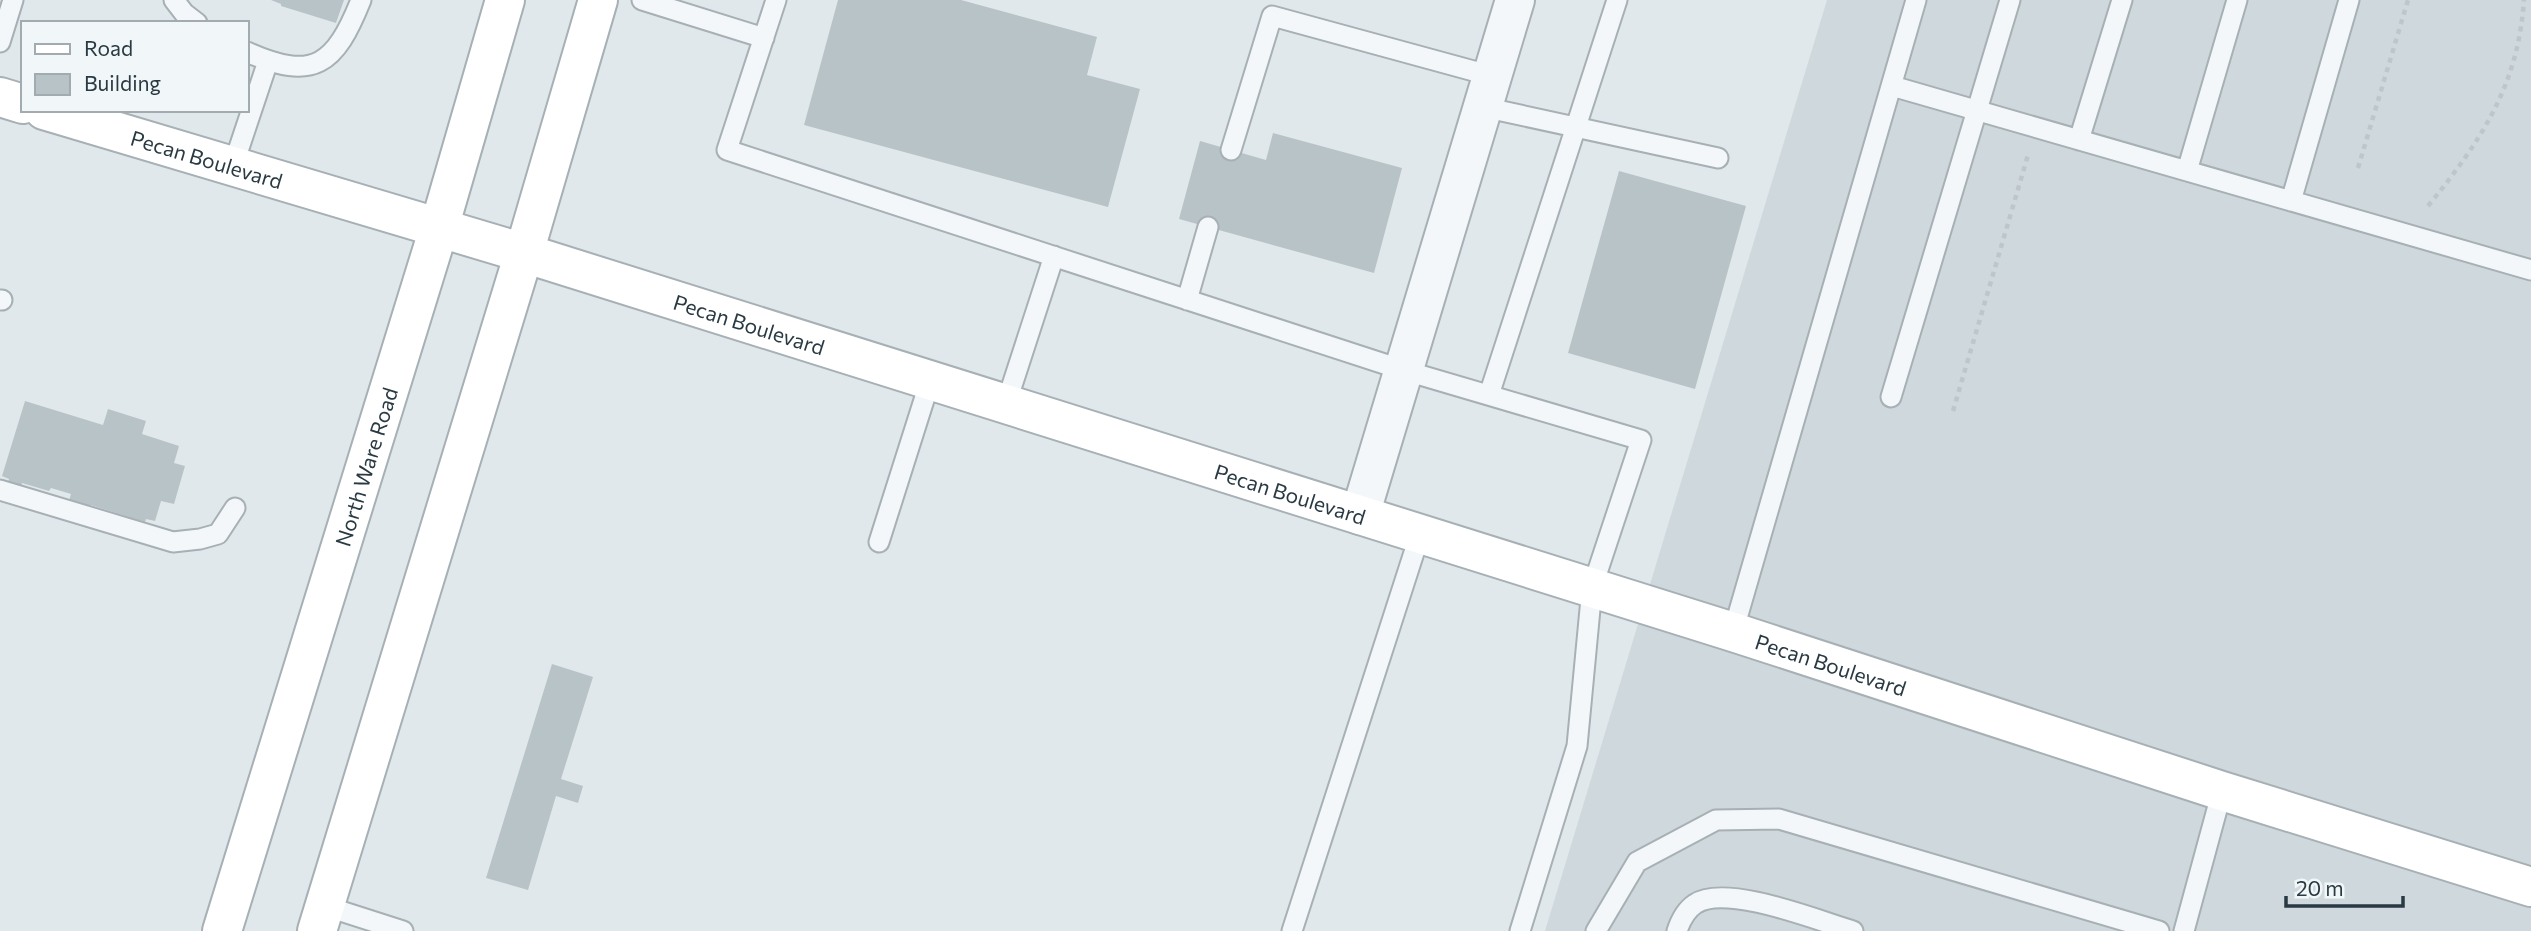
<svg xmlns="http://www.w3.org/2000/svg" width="2531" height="931" font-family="Commissioner,sans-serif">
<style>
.built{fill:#cfd8dd}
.building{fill:#b8c3c8}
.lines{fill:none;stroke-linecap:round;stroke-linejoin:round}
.service-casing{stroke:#a6b0b5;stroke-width:23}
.minor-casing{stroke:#a6b0b5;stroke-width:42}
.secondary-casing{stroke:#a6b0b5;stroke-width:42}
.path{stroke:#bfc6ca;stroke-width:4.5;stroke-dasharray:5 5;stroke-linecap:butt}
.service{stroke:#f4f7f9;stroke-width:19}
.minor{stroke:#f4f7f9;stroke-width:38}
.secondary{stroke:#fff;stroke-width:38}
.labels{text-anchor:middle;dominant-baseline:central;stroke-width:5;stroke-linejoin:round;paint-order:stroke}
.street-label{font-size:21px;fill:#293a43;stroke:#f1f6f8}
</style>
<rect width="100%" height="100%" fill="#e1e8eb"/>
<path class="built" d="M1827,0H2531V931H1545Z"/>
<path class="building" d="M271,0H344L336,23L281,6V4Z
M838,0H961L1097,37L1087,75L1140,89L1108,207L804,125Z
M1273,133L1402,168L1374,273L1179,219L1200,141L1266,160Z
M1619,171L1746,206L1695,389L1568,353Z
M25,401L103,425L108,409L146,421L142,434L179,446L174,463L185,466L174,504L161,501L155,521L146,519L145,522L91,505L89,511L68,504L71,494L51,488L49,491L22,483L20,490L7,486L9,479L2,476Z
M552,664L593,677L561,779L583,786L578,803L556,796L528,890L486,878Z"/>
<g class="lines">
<g class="service-casing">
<path id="service" d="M174,0L184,13L197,23
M642,0L764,38
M776,0L727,150L1403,370L1641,440L1592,588L1577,746L1520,931
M0,42L13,0
M247,52C314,82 335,65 361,0
M1892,86L2531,270
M1483,107L1718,158
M2079,140L2122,0
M1231,150L1272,16L1492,76
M233,166L268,61
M2187,171L2237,0
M2291,201L2349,0
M0,300H2
M1187,300L1208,227
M1489,395L1617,0
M1891,397L2010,0
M1006,404L1054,256
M0,490L173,542L200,539L218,534L235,508
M879,542L930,381
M1733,632L1916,0
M325,906L403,931
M1292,931L1420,534
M1596,931L1637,862L1716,820L1779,819L2159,931
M1677,931C1680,922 1686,910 1695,904C1725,883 1819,921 1853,931
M2184,931L2222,791"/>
</g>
<g class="minor-casing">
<path id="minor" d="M1360,515L1515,0"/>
</g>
<g class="secondary-casing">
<g id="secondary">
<path d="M0,97L23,104"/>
<path id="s1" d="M44,110L524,253L1733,632L2222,791L2531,887"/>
<path id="s2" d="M222,931L439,228L505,0"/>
<path d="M317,931L524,253L598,0"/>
</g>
</g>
<path class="path" d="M2358,168L2408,0
M2428,206C2481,141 2518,86 2524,0
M1953,411L2028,155"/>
<use href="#service" class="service"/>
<use href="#minor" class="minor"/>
<use href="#secondary" class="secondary"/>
</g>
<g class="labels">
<g class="street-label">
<text stroke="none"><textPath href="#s1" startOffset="170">Pecan Boulevard</textPath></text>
<text stroke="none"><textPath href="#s1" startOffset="737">Pecan Boulevard</textPath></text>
<text stroke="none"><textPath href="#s2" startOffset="486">North Ware Road</textPath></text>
<text stroke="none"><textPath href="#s1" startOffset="1304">Pecan Boulevard</textPath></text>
<text stroke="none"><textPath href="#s1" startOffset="1871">Pecan Boulevard</textPath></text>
</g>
</g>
<rect x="21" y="21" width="228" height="91" fill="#f1f6f8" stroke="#a1abb0" stroke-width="2"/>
<rect x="35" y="44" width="35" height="10" fill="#ffffff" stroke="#a1abb0" stroke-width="2"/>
<text x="84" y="56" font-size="21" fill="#293a43">Road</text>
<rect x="35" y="74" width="35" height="21" fill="#b8c3c8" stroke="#a1abb0" stroke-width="2"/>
<text x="84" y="91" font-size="21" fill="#293a43">Building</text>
<path d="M2286 896v10h117v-10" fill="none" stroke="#293a43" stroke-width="3.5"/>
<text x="2296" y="896" font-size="21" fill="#293a43" stroke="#f1f6f8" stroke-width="5" paint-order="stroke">20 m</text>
</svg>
